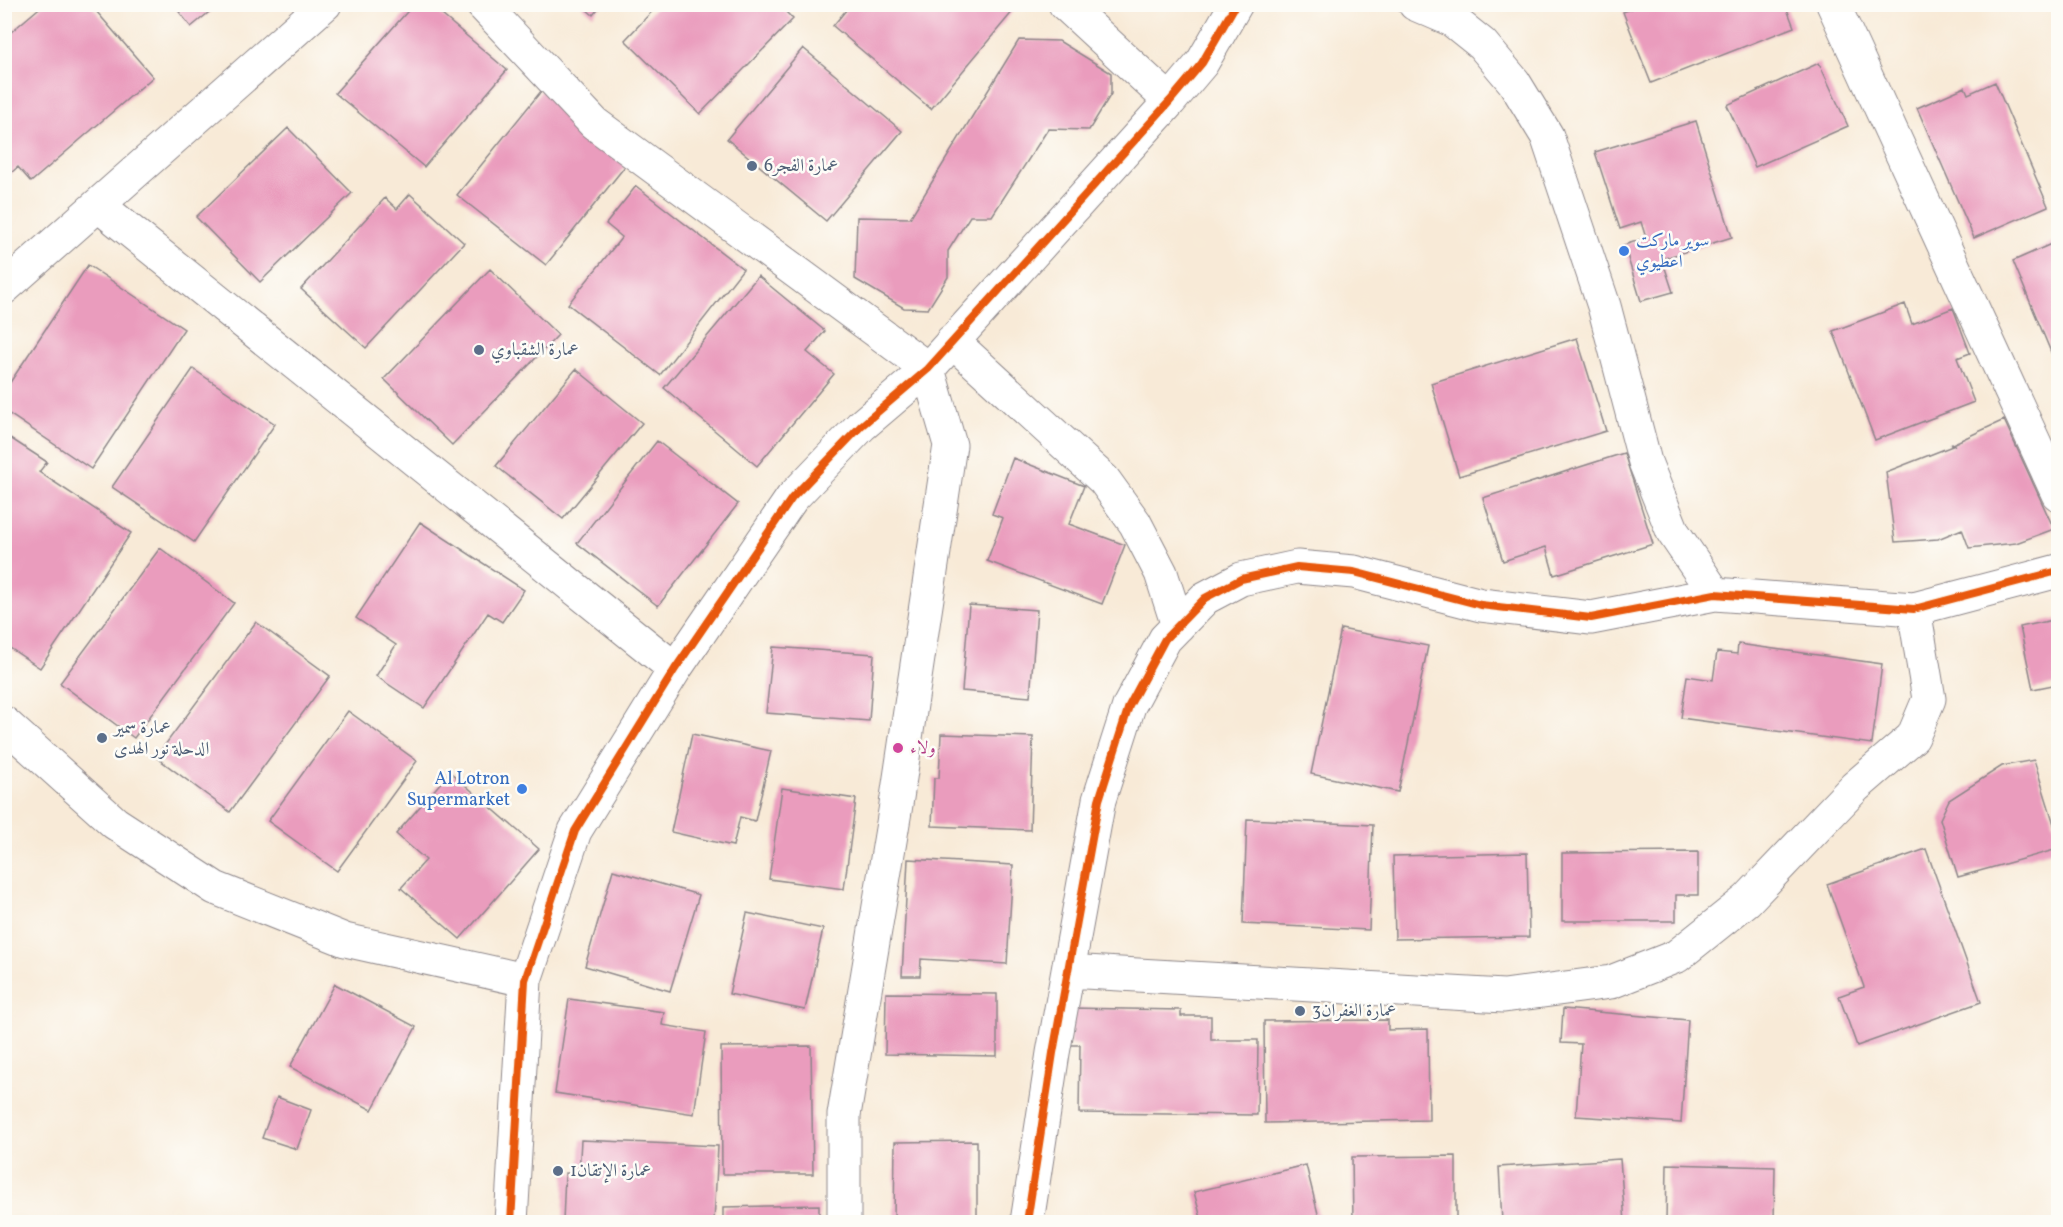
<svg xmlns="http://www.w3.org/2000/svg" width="2063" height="1227" font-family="Vollkorn,Amiri,serif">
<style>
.building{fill:#ea9cbd}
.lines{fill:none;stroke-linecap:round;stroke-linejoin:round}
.minor-casing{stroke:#8d8689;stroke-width:35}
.minor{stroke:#fff;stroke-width:33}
.cycleway-casing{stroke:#fdfcf7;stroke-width:11}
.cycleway{stroke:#e8590c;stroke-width:8}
.service-dot{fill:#5c6f8a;stroke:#fdfcf7;stroke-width:2}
.shop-dot{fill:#3f7fe0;stroke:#fdfcf7;stroke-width:2}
.hotel-dot{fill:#d1479c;stroke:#fdfcf7;stroke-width:2}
.labels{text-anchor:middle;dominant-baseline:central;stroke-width:5;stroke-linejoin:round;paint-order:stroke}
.service-label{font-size:18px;fill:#4e5e75;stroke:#fdfcf7;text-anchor:start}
.shop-label{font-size:18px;fill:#366cbe;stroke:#fdfcf7;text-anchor:start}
.hotel-label{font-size:18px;fill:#b23c85;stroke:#fdfcf7;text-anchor:start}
</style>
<rect width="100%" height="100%" fill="#fdfcf7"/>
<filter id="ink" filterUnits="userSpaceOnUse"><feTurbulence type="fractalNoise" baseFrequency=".0167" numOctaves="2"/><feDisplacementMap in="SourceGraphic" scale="12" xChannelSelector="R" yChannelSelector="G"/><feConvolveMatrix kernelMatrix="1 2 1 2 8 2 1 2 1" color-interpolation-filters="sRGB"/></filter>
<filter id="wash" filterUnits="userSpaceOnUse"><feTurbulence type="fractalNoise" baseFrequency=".008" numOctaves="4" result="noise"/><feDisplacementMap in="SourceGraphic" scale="24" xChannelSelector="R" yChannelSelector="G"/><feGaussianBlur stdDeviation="1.35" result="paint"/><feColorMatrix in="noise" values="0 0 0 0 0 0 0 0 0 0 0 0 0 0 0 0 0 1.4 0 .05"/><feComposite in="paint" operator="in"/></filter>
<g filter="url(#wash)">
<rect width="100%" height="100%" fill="#f8ead7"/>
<g id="blocks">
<path class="building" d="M44,4H90L153,77L31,182L18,167L6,177L4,175V38Z
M173,4H219L191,27Z
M414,4H429L507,70L424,167L335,93Z
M580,4H602L593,15Z
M659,4H778L793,19L700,114L625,40Z
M851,4H1019L931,109L833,26Z
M1644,4H1785L1794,27L1651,83L1623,12Z
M1019,40L1059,41L1111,73V94L1089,130L1048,129L992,216H970L948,251V277L928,309L904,308L855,279L857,217L910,218Z
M803,48L902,131L826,221L727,139Z
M1819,63L1848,126L1755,167L1727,105Z
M1995,82L2048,206L1974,238L1917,108L1965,87L1968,94Z
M542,90L630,160L546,265L457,195Z
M1696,121L1732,237L1662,259L1673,292L1641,301L1624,245L1646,238L1641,222L1620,229L1595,152Z
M288,128L352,193L260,282L196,217Z
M636,186L743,269L660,375L568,304L622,237L606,224Z
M410,194L464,243L366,348L301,289L385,198L397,209Z
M2058,241V369L2013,261Z
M88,265L184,329L91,469L5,411V390Z
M490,269L558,335L452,445L384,379Z
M758,276L825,331L807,352L834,374L757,466L664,388Z
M1905,304L1912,324L1953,308L1970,353L1957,358L1974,402L1875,440L1833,331Z
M1577,338L1606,431L1459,476L1431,383Z
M193,369L275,424L194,542L112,487Z
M576,369L642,423L563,519L496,466Z
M2004,420L2054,529L2016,543L1969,548L1962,529L1938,539L1895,542L1886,472L1955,445H1950Z
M4,434L47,462L39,472L131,533L40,668L4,644Z
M657,441L738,504L658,606L577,543Z
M1624,453L1653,544L1554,575L1546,547L1503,561L1483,498Z
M1013,458L1084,486L1069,524L1125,545L1102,604L987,561L1003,518L992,514Z
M420,522L524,590L502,622L488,613L424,708L376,676L396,645L356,618Z
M160,548L234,603L134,738L60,683Z
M969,605L1037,610L1030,697L962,691Z
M2058,619V684L2033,689L2020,627Z
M256,622L330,676L230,812L156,757Z
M1341,629L1428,646L1398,792L1311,774Z
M1738,644L1882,664L1872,744L1681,718L1687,676L1713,680L1717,652L1737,654Z
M773,647L874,654L869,721L766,713Z
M348,711L417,761L337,871L268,821Z
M692,734L771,751L755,821L740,817L733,846L671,832Z
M941,734L1033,737L1030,830L932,826L934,778H939Z
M2034,760L2058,837V849L1958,877L1940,819L1949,800L2002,766Z
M450,772L539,849L460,939L401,888L426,860L396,834Z
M782,788L856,799L844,889L769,879Z
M1247,819L1373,825L1369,930L1243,924Z
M1926,849L1981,1002L1857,1046L1839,996L1864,987L1827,884Z
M1698,852V895H1676V921H1562V853Z
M1527,853L1529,937L1395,939L1393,856Z
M908,859L1013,865L1007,964L921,959L920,976H902Z
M613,870L699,895L670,991L585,966Z
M747,913L823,929L805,1010L729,994Z
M335,984L416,1027L372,1110L290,1067Z
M886,993L997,994V1056L885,1054Z
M569,999L664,1012L662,1025L706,1032L694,1114L555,1093Z
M1070,1008L1181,1010V1016H1211V1040H1258L1257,1115L1079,1113L1080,1045H1070Z
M1563,1009L1688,1020L1681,1123L1576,1116L1581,1044L1561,1043Z
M1388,1020V1030L1428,1029L1429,1120L1265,1123L1264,1021Z
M811,1046L813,1174H722L721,1047Z
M277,1097L311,1110L297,1149L262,1138Z
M581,1140L718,1146L714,1222H563L565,1173L579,1174Z
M977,1141V1222H894L895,1142Z
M1456,1156V1222H1353L1352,1157Z
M1620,1159L1625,1222H1502L1499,1167Z
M1667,1164L1775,1167L1774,1222H1666Z
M1306,1165L1320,1222H1202L1194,1192Z
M819,1205V1222H723V1207Z"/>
</g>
</g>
<g filter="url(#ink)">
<use href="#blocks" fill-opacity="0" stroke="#8d8689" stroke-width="1.5"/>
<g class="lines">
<g class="minor-casing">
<path id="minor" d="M482,4L594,123L928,369L950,445L895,811L844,1115V1222
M1065,4L1170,101
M1415,4L1452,20L1482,44L1514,82L1547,136L1604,306L1645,462L1673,532L1715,594
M1833,4L2058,494
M98,205L675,669
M4,288L325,4
M952,341L1104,480L1135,523L1161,573L1178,626
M4,723L115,823L215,888L345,940L525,980
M1068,971L1504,996L1611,982L1677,956L1747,900L1855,787L1913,737L1929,699L1914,609
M511,1222L525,980L575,831L675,669L792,498L861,426L928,369L1170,101L1202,63L1236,4
M1027,1222L1053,1053L1099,800L1129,706L1165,639L1205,598L1241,579L1297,567L1354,572L1481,605L1591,618L1715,594L1914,609L2058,571"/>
</g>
<use href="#minor" class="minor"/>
<g class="cycleway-casing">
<path id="cycleway" d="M511,1222L525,980L575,831L675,669L792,498L861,426L928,369L1170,101L1202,63L1236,4
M1027,1222L1053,1053L1099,800L1129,706L1165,639L1205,598L1241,579L1297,567L1354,572L1481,605L1591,618L1715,594L1914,609L2058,571"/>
</g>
<use href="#cycleway" class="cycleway"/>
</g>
</g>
<g class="service-dot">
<circle cx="752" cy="166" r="6"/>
<circle cx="479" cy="350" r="6"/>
<circle cx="102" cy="738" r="6"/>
<circle cx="1300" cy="1011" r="6"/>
<circle cx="558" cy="1171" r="6"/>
</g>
<g class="shop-dot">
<circle cx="1624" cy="251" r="6"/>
<circle cx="522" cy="789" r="6"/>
</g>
<circle class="hotel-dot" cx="898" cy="748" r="6"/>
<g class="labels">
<g class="service-label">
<text x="764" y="166">عمارة الفجر6</text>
<text x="491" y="350">عمارة الشقباوي</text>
<text x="114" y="728">عمارة سمير<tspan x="114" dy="21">الدحلة نور الهدى</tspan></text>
<text x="1312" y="1011">عمارة الغفران3</text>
<text x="570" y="1171">عمارة الإتقان1</text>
</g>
<g class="shop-label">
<text x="1636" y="241">سوير ماركت<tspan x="1636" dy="21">اعطيوي</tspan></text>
<text x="510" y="779" text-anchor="end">Al Lotron<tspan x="510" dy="21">Supermarket</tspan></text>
</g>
<g class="hotel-label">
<text x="910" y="748">ولاء</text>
</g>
</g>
<rect width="2063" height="1227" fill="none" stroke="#fdfcf7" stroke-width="24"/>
</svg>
